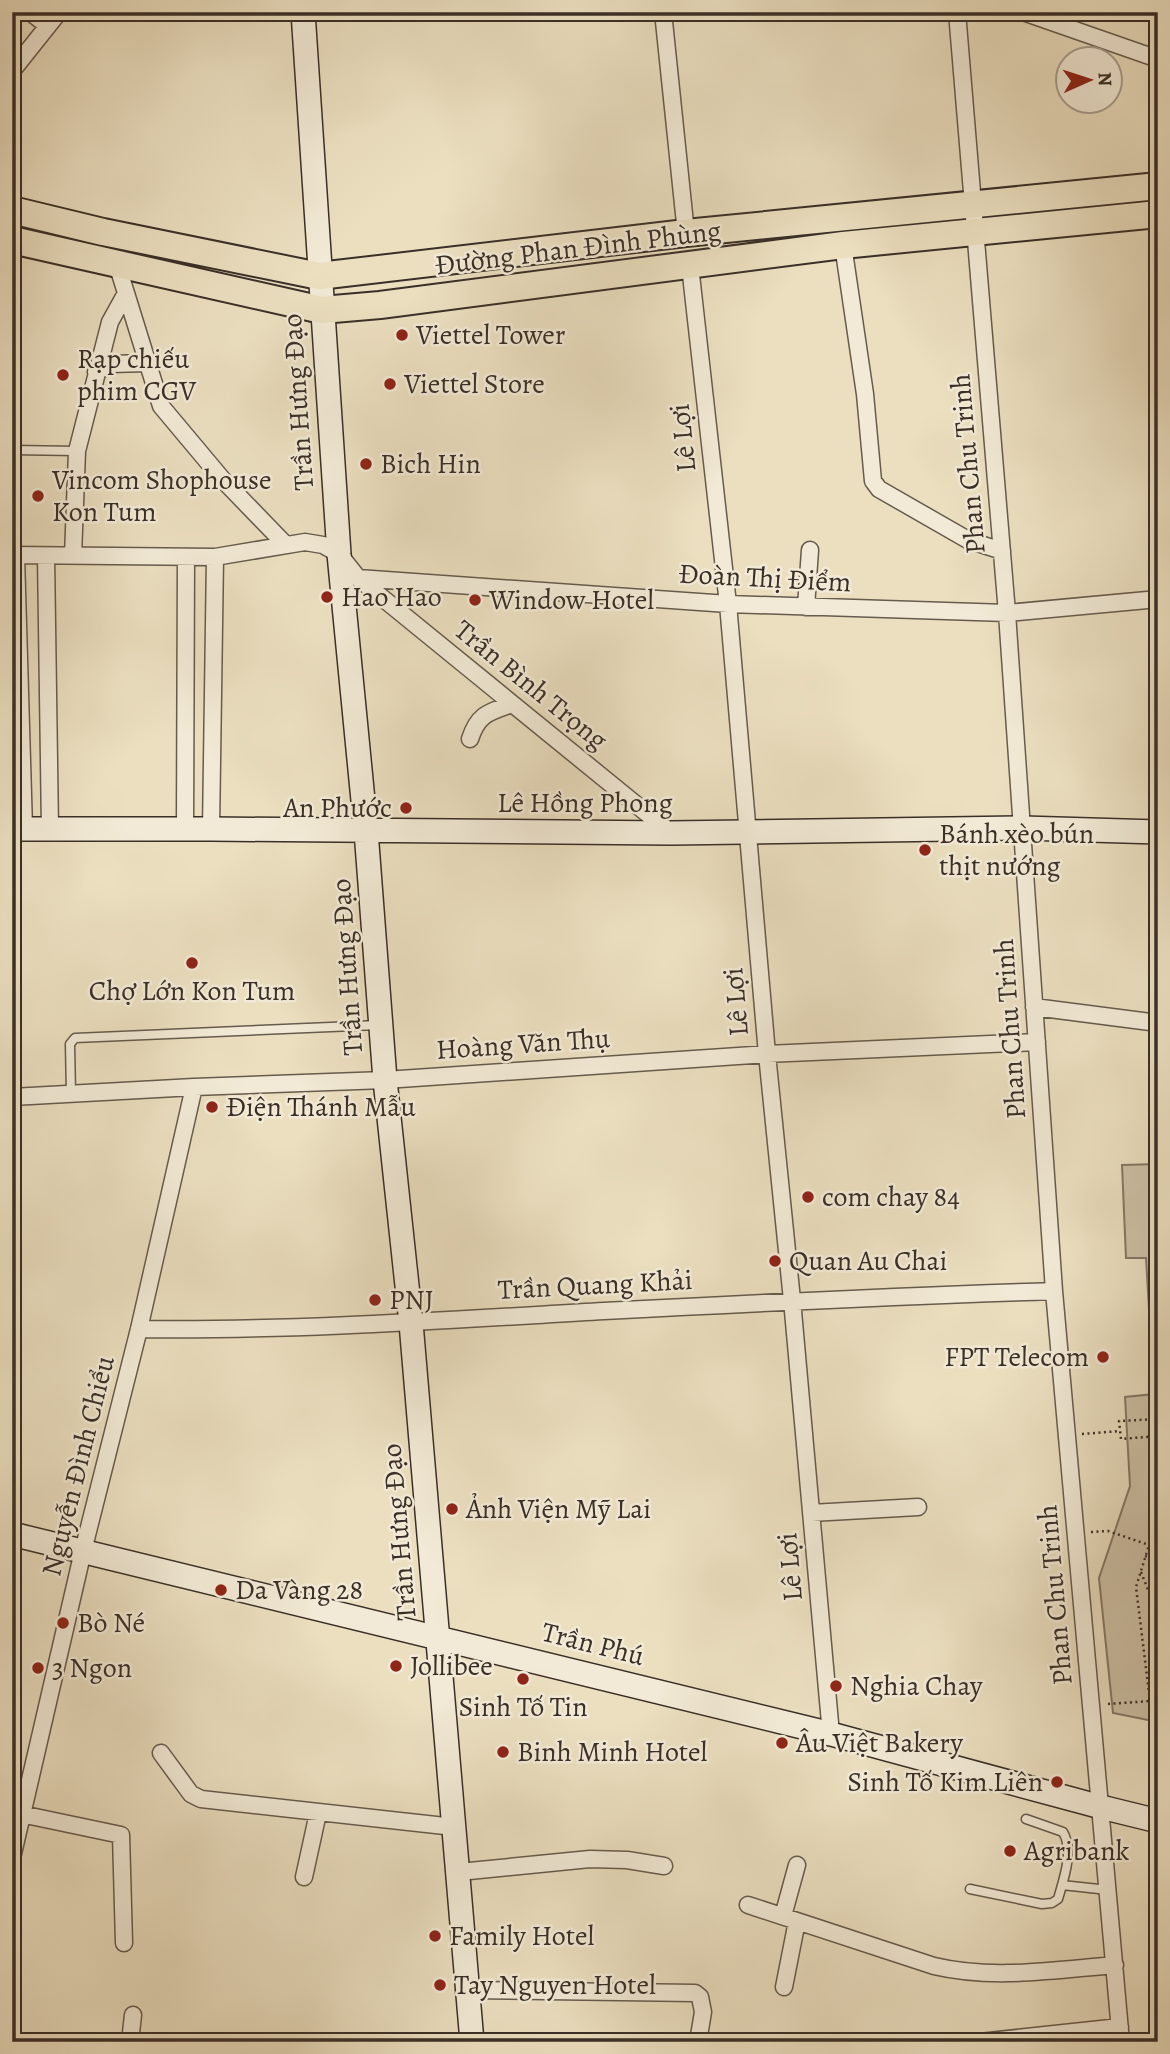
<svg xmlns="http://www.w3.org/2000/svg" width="1170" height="2054" font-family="Alegreya,serif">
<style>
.green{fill:#cdc1a6;stroke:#847866;stroke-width:2}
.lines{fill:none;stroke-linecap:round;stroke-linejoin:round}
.lane-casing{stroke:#665b4d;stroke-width:11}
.street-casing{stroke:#665b4d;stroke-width:19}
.secondary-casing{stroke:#3a2f27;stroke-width:26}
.primary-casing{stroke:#3a2f27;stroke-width:30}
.path{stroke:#3a2f27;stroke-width:2.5;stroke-dasharray:2 3.5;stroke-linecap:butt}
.lane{stroke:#f2ead6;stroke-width:8}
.street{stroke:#f2ead6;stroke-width:16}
.secondary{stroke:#f2ead6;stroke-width:23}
.primary{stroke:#ebdfc0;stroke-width:26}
.poi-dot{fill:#8f2418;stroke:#f2ead6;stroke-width:2.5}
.labels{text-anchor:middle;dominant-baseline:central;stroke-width:5;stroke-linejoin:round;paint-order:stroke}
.street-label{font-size:28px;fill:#3a2f27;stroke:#f2ead6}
.poi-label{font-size:28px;fill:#3a2f27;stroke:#f2ead6;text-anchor:start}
</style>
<rect width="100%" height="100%" fill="#ebdfc0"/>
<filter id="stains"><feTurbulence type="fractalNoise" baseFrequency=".00286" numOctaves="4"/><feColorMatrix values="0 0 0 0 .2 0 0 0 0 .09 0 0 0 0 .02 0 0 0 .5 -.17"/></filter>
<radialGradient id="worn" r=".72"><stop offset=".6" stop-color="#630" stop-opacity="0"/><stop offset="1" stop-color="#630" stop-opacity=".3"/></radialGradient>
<path class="green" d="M1158,1164V1722L1113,1713L1099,1578L1130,1486L1125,1397L1154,1394L1146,1258H1126L1122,1165Z"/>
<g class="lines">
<g class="lane-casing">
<path id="lane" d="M12,450L77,451
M71,1094L70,1044L75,1038L378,1025
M1062,1885L1108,1890
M970,1889L1042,1904L1052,1903L1058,1899C1064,1878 1074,1851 1063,1832L1026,1819"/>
</g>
<g class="street-casing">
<path id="street" d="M30,12L48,26
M663,12L686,233
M957,12L1007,613L1054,1291L1121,2042
M1023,12L1158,59
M12,71L59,12
M843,245L865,394L873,481L879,489L968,540L1002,551
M117,264L161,406L223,480L285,544
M690,266L728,604L767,1054L792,1300L831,1734
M96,372L111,364L147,363
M12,555L215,557L305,542L323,545L339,554L358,578L728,604L1007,613L1158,599
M16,556L24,829
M46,556L50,830
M73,556L77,451L110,322L126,293
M358,578L671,833
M806,607L810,550
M470,739C478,714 489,712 512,704
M185,829L186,557
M211,829L215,557
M1034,1007L1158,1023
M12,1097L194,1087L385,1080L767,1054L1037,1042
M139,1329C294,1331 449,1320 604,1311C754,1303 904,1296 1054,1291
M811,1513L918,1507
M161,1753L191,1794L201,1799L454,1827
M21,1814L121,1835L124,1943
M12,1858L83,1551L139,1329L194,1087
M459,1872L590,1859L627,1860L664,1866
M304,1877L318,1813
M748,1905L934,1966C993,1980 1054,1970 1115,1965
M783,1916L797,1865
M784,1987L797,1921
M468,1990L695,1993L700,1997L703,2012L698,2042
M130,2042L133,2015
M980,2042L1120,2027"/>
</g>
<g class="secondary-casing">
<path id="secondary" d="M303,12L339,554L366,831L385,1080L411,1323L472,2042
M12,829H211L671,833L1023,828L1158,832
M12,1534L831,1734L1101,1807L1158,1821"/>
</g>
<g class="primary-casing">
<path id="primary" d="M12,210L103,232L319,276L686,233L1158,186
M12,240L322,310L380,305L843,245L1158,214"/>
</g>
<path class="path" d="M1158,1419L1119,1421L1121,1439L1158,1436
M1082,1434L1120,1431
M1158,1516L1136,1587L1150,1701L1158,1706
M1091,1532L1108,1531L1149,1545
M1145,1556L1158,1560
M1141,1572L1158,1615
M1108,1704L1150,1701"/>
<use href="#lane" class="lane"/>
<use href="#street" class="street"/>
<use href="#secondary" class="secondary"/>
<use href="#primary" class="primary"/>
</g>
<g class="poi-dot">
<circle cx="402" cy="335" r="7"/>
<circle cx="63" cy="375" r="7"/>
<circle cx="390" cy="384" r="7"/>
<circle cx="366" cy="464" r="7"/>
<circle cx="38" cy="496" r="7"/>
<circle cx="327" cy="597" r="7"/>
<circle cx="475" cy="600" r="7"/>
<circle cx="406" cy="808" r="7"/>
<circle cx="925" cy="850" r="7"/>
<circle cx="192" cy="963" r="7"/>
<circle cx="212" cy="1107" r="7"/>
<circle cx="808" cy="1197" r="7"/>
<circle cx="775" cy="1261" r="7"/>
<circle cx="375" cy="1300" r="7"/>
<circle cx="1103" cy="1357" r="7"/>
<circle cx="452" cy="1509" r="7"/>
<circle cx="221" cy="1590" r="7"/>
<circle cx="63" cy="1623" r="7"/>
<circle cx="396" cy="1666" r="7"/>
<circle cx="38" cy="1668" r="7"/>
<circle cx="523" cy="1679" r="7"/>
<circle cx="836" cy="1686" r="7"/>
<circle cx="782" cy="1743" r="7"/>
<circle cx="503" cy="1752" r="7"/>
<circle cx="1057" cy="1782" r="7"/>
<circle cx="1010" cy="1851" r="7"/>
<circle cx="435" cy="1936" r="7"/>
<circle cx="440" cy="1985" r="7"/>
</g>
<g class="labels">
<g class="street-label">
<text transform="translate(578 248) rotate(-7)">Đường Phan Đình Phùng</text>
<text transform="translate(298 402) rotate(-94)">Trần Hưng Đạo</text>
<text transform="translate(683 438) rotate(-96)">Lê Lợi</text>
<text transform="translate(968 464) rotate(-95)">Phan Chu Trinh</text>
<text transform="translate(765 578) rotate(3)">Đoàn Thị Điểm</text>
<text transform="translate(531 685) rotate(39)">Trần Bình Trọng</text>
<text x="585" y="803">Lê Hồng Phong</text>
<text transform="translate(347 967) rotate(-94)">Trần Hưng Đạo</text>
<text transform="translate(736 1002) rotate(-95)">Lê Lợi</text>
<text transform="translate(1010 1029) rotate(-94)">Phan Chu Trinh</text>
<text transform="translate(523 1044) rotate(-4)">Hoàng Văn Thụ</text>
<text transform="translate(595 1285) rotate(-3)">Trần Quang Khải</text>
<text transform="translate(78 1466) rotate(-76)">Nguyễn Đình Chiểu</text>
<text transform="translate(399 1532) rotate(-95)">Trần Hưng Đạo</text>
<text transform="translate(790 1567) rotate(-95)">Lê Lợi</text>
<text transform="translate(1055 1595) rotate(-95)">Phan Chu Trinh</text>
<text transform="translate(593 1644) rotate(14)">Trần Phú</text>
</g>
<g class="poi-label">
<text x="416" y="335">Viettel Tower</text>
<text x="77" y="359">Rạp chiếu<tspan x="77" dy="32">phim CGV</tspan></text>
<text x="404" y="384">Viettel Store</text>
<text x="380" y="464">Bich Hin</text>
<text x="52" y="480">Vincom Shophouse<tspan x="52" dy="32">Kon Tum</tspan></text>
<text x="341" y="597">Hao Hao</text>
<text x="489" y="600">Window Hotel</text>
<text x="392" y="808" text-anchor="end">An Phước</text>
<text x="939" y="834">Bánh xèo bún<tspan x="939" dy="32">thịt nướng</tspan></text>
<text x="192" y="991" text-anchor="middle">Chợ Lớn Kon Tum</text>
<text x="226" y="1107">Điện Thánh Mẫu</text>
<text x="822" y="1197">com chay 84</text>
<text x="789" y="1261">Quan Au Chai</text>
<text x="389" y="1300">PNJ</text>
<text x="1089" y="1357" text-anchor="end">FPT Telecom</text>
<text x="466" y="1509">Ảnh Viện Mỹ Lai</text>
<text x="235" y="1590">Da Vàng 28</text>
<text x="77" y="1623">Bò Né</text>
<text x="410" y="1666">Jollibee</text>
<text x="52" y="1668">3 Ngon</text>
<text x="850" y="1686">Nghia Chay</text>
<text x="523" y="1707" text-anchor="middle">Sinh Tố Tin</text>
<text x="796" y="1743">Âu Việt Bakery</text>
<text x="517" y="1752">Binh Minh Hotel</text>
<text x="1043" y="1782" text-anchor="end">Sinh Tố Kim Liên</text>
<text x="1024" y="1851">Agribank</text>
<text x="449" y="1936">Family Hotel</text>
<text x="454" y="1985">Tay Nguyen Hotel</text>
</g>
</g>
<rect width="1170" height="2054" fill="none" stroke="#ebdfc0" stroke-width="42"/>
<rect x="14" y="14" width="1142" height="2026" fill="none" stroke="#3a2f27" stroke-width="3.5"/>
<rect x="21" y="21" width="1128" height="2012" fill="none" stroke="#3a2f27" stroke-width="2"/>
<g transform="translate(1089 80) rotate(87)"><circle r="33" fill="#f2ead6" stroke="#a89f90" stroke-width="2"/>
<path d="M0-5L12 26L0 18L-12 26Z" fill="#8f2418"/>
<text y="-10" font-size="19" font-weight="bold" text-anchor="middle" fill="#3a2f27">N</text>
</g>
<rect width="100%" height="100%" filter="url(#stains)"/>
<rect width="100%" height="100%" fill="url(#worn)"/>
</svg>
